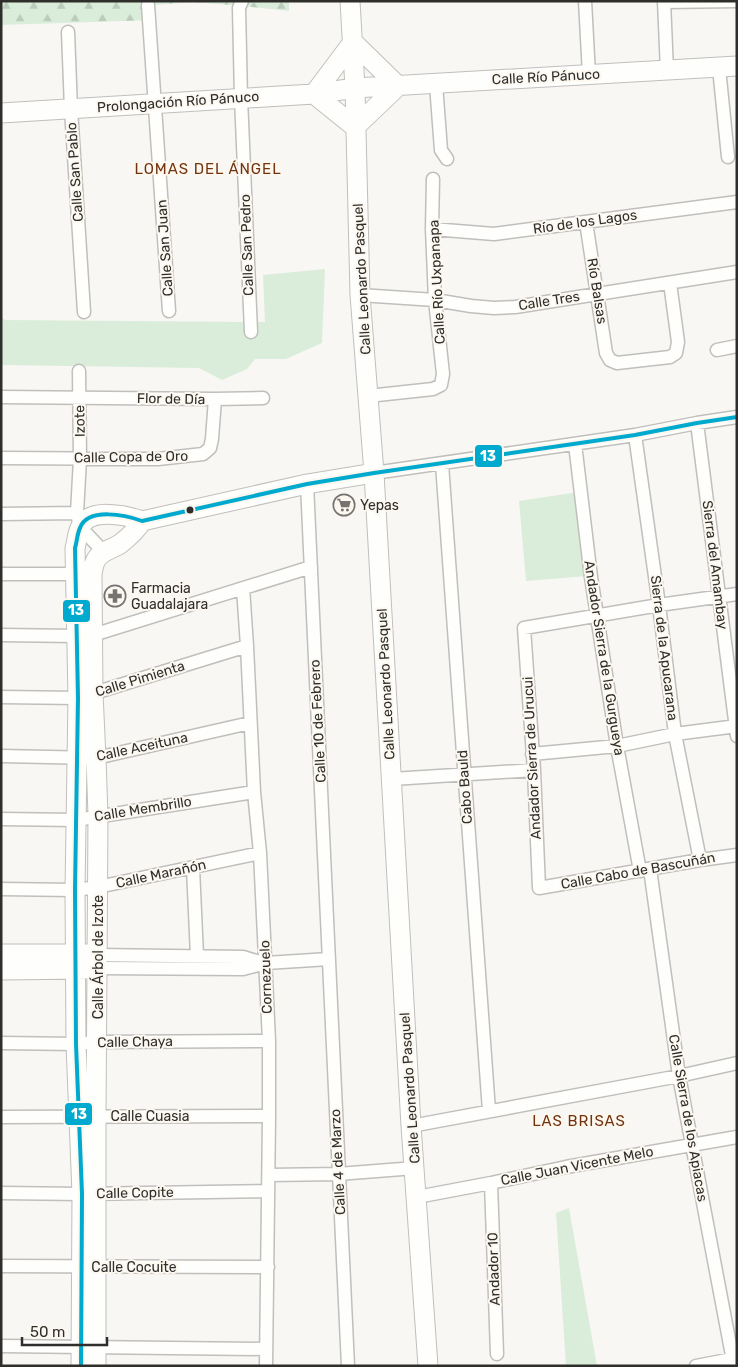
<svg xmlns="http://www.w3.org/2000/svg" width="738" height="1367" font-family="Rubik,sans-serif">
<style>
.green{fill:#daedda}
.forest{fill:url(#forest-firs)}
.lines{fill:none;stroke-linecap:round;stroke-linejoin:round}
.street-casing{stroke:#c0bfbc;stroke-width:15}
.secondary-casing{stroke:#c0bfbc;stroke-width:21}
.street{stroke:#fefefd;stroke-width:12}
.secondary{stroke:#fefefd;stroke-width:19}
.bus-1-casing{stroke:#fcf8f0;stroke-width:8}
.bus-1{stroke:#00a9ce;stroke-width:4}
.bus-dot{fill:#2f2e2b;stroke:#fcf8f0;stroke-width:2}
.labels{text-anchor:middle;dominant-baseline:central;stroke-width:4;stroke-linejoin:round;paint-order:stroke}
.street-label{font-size:14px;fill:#2f2e2b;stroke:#fcf8f0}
.poi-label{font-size:14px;fill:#2f2e2b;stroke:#fcf8f0;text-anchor:start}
.neighbourhood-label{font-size:15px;letter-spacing:1px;fill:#72330e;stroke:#fcf8f0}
.line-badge{stroke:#fcf8f0;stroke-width:2}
.badge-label{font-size:14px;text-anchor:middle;font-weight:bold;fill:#fff}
</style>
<defs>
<pattern id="forest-firs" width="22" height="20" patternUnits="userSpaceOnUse" patternTransform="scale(1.25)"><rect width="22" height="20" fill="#daedda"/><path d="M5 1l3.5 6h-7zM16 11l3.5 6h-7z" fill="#bcb"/></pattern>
</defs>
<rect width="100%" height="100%" fill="#f9f7f3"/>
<path class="green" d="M325,269L322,343L286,359H255L247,369L222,380L199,368L1,365V317L5,320L265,322L263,275Z
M578,492L588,576L526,581L519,501Z
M569,1208L597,1366H566L556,1213Z"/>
<path class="forest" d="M1,1H289V11L243,6L192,2L155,5L154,20L1,25Z"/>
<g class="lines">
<g class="street-casing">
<path id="street" d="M242,1L239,8L241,98L251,332
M585,1L589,75
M664,1L667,71
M664,2L737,1
M148,5L169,311
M68,32L71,109L84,312
M719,68L728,157
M436,84L441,150L447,159
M586,222L606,353L610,360L617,363L670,357L676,353L678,342L670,283
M432,229L494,234L737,202
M360,295L435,300L471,306L494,308L515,307L737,272
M717,350L737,346
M79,371L80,459L77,513L80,527L103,551
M368,396L433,389L441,385L443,374L435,300L432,229L433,179
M1,397L215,399L263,398
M697,423L737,736
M635,435L659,605L675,734L700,860
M575,444L591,577L617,746L640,871
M1,458L158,459L203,454L210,448L212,439L215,399
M442,464L489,1111
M374,473L635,435L697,423L737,417
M307,484C321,778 333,1072 348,1366
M1,514L77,513
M1,574H81
M243,588L247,646L254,792L260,853L269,1041V1116L266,1366
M737,594L659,605L524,628L534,770L539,888L700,860L737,855
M1,635L76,636
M93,635L311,567
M1,697L78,698L247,646
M532,754L617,746L675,734L737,726
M1,756L96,758L250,723
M392,779L534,770
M1,819L76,820L254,792
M193,868L197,956
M650,869L679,1076L734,1366
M1,889L75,890L98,887L260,853
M97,955L243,957L263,963
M97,968L243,969L266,963L329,959
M1,1043L76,1044L97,1042L269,1041
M1,1117L269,1116
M411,1126L679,1076L737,1063
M269,1175L338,1174L415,1168
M491,1183L497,1354
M1,1193L82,1194L268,1191
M417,1197L491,1183L566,1167L737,1137
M1,1266L268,1267
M1,1346L266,1349
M696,1366L737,1358"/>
</g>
<g class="secondary-casing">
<path id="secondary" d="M350,1L355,88L360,295L374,473L411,1126L428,1366
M353,42L398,86L355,127L314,94Z
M1,113L314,94L355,88L737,66
M1,954H88
M1,970L87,969
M81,1366L82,1194L76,1044L75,890L78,698L75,548C77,542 77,534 80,528C88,507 126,515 142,521L307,484L374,473
M96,1366V1116L98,816L96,758L93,693L92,574C93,570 93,566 95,562C99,551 111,550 120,544C129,537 137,530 142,521"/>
</g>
<use href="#street" class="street"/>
<use href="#secondary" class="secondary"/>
<g class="bus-1-casing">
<path id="bus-1" d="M81,1366L82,1194L76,1044L75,890L78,698L75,548C77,542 77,534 80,528C88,507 126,515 142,521L307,484L374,473L635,435L697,423L737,417"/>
</g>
<use href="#bus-1" class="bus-1"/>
</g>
<defs>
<g id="supermarket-ring" transform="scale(1.125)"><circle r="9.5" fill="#fcf8f0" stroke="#767471" stroke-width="1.5"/><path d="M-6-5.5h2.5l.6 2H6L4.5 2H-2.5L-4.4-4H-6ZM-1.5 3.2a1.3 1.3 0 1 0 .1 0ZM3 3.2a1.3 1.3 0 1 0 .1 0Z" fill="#767471"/></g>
<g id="pharmacy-ring" transform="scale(1.125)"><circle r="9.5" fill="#fcf8f0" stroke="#767471" stroke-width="1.5"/><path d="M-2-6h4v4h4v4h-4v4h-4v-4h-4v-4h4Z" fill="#767471"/></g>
</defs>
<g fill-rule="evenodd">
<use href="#supermarket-ring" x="344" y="505"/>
<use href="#pharmacy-ring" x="115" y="596"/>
</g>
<circle class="bus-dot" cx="190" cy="510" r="4.5"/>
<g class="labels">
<g class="street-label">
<text transform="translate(546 77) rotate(-3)">Calle Río Pánuco</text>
<text transform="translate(178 102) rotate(-4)">Prolongación Río Pánuco</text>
<text transform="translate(75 172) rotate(-94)">Calle San Pablo</text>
<text transform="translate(585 222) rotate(-8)">Río de los Lagos</text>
<text transform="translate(247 245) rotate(-92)">Calle San Pedro</text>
<text transform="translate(165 248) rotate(-94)">Calle San Juan</text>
<text transform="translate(362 279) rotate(-93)">Calle Leonardo Pasquel</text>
<text transform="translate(437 282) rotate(-93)">Calle Río Uxpanapa</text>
<text transform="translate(597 291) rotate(81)">Río Balsas</text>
<text transform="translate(549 301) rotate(-9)">Calle Tres</text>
<text transform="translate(171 399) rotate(1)">Flor de Día</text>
<text transform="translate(80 421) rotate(-91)">Izote</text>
<text transform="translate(131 457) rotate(-1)">Calle Copa de Oro</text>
<text transform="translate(715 565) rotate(83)">Sierra del Amambay</text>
<text transform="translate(664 648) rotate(83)">Sierra de la Apucarana</text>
<text transform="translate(604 658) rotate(81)">Andador Sierra de la Gurgueya</text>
<text transform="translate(140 679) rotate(-17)">Calle Pimienta</text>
<text transform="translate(386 684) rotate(-93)">Calle Leonardo Pasquel</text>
<text transform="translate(318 721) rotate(-93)">Calle 10 de Febrero</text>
<text transform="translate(142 747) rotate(-12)">Calle Aceituna</text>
<text transform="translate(532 758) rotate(-93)">Andador Sierra de Urucui</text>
<text transform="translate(465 787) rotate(-94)">Cabo Bauld</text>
<text transform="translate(143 809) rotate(-9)">Calle Membrillo</text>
<text transform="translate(638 871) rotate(-10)">Calle Cabo de Bascuñán</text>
<text transform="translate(161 874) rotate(-12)">Calle Marañón</text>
<text transform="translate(98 957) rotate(-90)">Calle Árbol de Izote</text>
<text transform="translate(266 977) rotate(-92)">Cornezuelo</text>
<text transform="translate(135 1042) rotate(-1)">Calle Chaya</text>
<text transform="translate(410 1088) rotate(-94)">Calle Leonardo Pasquel</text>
<text x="150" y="1116">Calle Cuasia</text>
<text transform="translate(688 1118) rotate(80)">Calle Sierra de los Apiacas</text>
<text transform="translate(338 1162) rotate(-93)">Calle 4 de Marzo</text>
<text transform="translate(577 1166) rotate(-11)">Calle Juan Vicente Melo</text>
<text transform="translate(135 1193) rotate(-1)">Calle Copite</text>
<text x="134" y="1267">Calle Cocuite</text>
<text transform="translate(494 1269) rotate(-92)">Andador 10</text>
</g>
<g class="poi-label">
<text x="360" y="505">Yepas</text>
<text x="131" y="588">Farmacia<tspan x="131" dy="16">Guadalajara</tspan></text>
</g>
<g class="neighbourhood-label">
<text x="208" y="169">LOMAS DEL ÁNGEL</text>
<text x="579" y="1121">LAS BRISAS</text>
</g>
</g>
<g class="line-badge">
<rect x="474" y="444" width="29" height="24" rx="5" fill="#00a9ce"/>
<rect x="62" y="599" width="29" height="24" rx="5" fill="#00a9ce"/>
<rect x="64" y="1102" width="29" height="24" rx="5" fill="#00a9ce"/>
</g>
<g class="badge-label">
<text x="488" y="461">13</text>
<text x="76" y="615">13</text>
<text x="79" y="1119">13</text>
</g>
<rect width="738" height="1367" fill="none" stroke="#2f2e2b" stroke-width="5"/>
<path d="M22 1337v8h85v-8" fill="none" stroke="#2f2e2b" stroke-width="2.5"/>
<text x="30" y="1337" font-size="15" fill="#2f2e2b" stroke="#fcf8f0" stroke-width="4" paint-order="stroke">50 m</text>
</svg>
